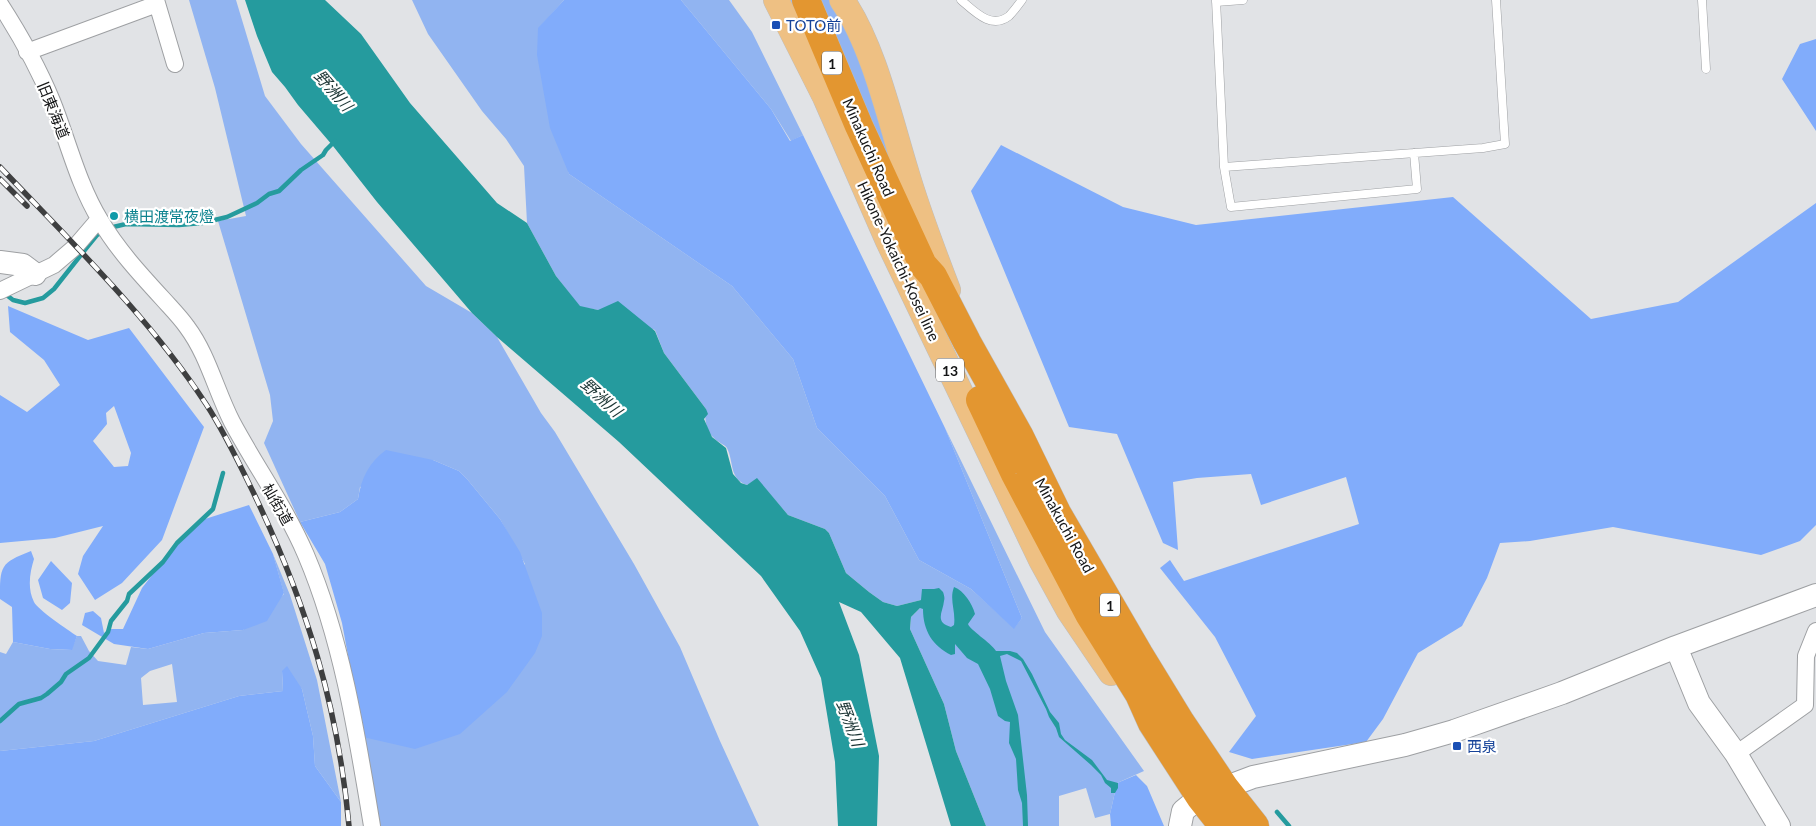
<svg xmlns="http://www.w3.org/2000/svg" width="1816" height="826" font-family="Lato,'Noto Sans JP',sans-serif">
<style>
.green{fill:#91b4f1;fill-rule:evenodd}
.forest{fill:#81acfb;fill-rule:evenodd}
.water{fill:#259b9e}
.lines{fill:none;stroke-linecap:round;stroke-linejoin:round}
.stream{stroke:#259b9e;stroke-width:4.5}
.lane-casing{stroke:#9ea0a3;stroke-width:9}
.street-casing{stroke:#9ea0a3;stroke-width:18}
.secondary-casing{stroke:#9ea0a3;stroke-width:24}
.primary-casing{stroke:#bdbdbe;stroke-width:26}
.highway-casing{stroke:#bdbdbe;stroke-width:29}
.lane{stroke:#fff;stroke-width:8}
.street{stroke:#fff;stroke-width:16}
.secondary{stroke:#fff;stroke-width:22}
.primary{stroke:#eec083;stroke-width:25}
.highway{stroke:#e39630;stroke-width:28}
.rail-casing{stroke:#3e3f40;stroke-width:5.5}
.rail{stroke:#fff;stroke-width:4;stroke-dasharray:11;stroke-linecap:butt}
.transit-dot{fill:#1a4fb4;stroke:#fff;stroke-width:2}
.culture-dot{fill:#0f9aa8;stroke:#fff;stroke-width:2}
.labels{text-anchor:middle;dominant-baseline:central;stroke-width:4.5;stroke-linejoin:round;paint-order:stroke}
.shield{fill:#fff;stroke:#5a5b5c;stroke-width:1}
.shield-label{font-size:14px;font-weight:bold;fill:#141516}
.transit-label{font-size:15px;fill:#164399;stroke:#fff;text-anchor:start}
.street-label{font-size:15px;fill:#141516;stroke:#fff}
.culture-label{font-size:15px;fill:#0d838f;stroke:#fff;text-anchor:start}
.water-label{font-size:16px;font-style:italic;fill:#1a3333;stroke:#fff}
</style>
<rect width="100%" height="100%" fill="#e1e3e6"/>
<path class="green" d="M189,0H236L265,96L301,144L426,286L472,313L497,337L541,413L555,432L634,564L680,647L720,741L759,826H376L363,737L525,564L500,519L467,479L459,471L433,460L360,487L358,499L340,512L300,522L264,443L273,421L270,395L218,221L246,216L215,88Z
M412,0H564L539,28L569,174L732,286L793,359L817,428L885,496L919,560L971,589L1014,628L1022,618L945,428L1045,632L1144,771L1117,783L1110,814L1095,818L1086,788L1059,796V826H986L956,751L944,704L910,629L911,617L920,608L921,600L897,606L883,602L869,592L846,573L829,533L825,529L788,515L757,479L747,485C729,479 734,462 727,448C724,444 717,442 714,438C706,431 704,418 706,409L664,353L655,330L598,310L580,307L556,276L527,223L524,166L506,139L482,111L428,34Z
M681,0H729L752,32L803,135L791,141L771,109Z
M789,0H837L927,246L845,127Z
M273,554L290,595L317,680L341,802L315,766L313,736L302,689L282,671L283,691L239,696L94,741L0,751V652L6,654L13,642L50,649L71,650L77,636H81L89,651L98,661L126,665L131,647L148,649L204,633L243,630L284,594ZM172,664L177,702L143,705L141,678L150,671Z"/>
<path class="forest" d="M564,0H681L771,109L790,141L803,135L945,428L1022,618L1014,629L971,589L919,560L885,496L817,428L793,359L732,286L569,174L550,128L537,55L538,28Z
M1816,39V131L1782,79L1800,44Z
M1001,145L1123,207L1196,225L1453,197L1591,319L1678,302L1816,203V525L1800,541L1761,555L1613,527L1530,541L1500,543L1487,578L1462,626L1418,653L1383,719L1366,742L1252,759L1229,752L1256,716L1215,637L1160,568L1170,560L1184,581L1359,524L1346,477L1261,505L1251,474L1197,478L1173,482L1178,550L1163,543L1117,434L1069,427L971,191Z
M8,306L88,340L129,328L204,427L162,540L122,583L95,600L78,574L83,556L103,526L55,538L0,543V395L27,412L60,385L44,360L10,332ZM114,406L131,453L128,466L114,467L93,441L107,424L106,413Z
M386,450L433,460L459,471L467,479L500,519L520,552L542,613V636L535,653L507,692L460,734L415,749L363,737L342,623L325,564L300,522L340,512L358,499C361,479 369,462 386,450Z
M249,505L273,554L284,593L267,621L243,630L204,633L148,649L114,644L82,625L85,613L93,611L101,618L104,633L110,629H123L142,588L171,551L205,519Z
M31,551L34,559C30,572 27,588 34,602C38,610 68,630 77,636L72,650L50,649L13,642L12,607L0,599C0,566 0,563 31,551Z
M51,561L72,583L70,603L62,610L43,598L38,580Z
M287,666L302,689L313,736L315,766L341,802V826H0V751L94,741L239,696L283,691L282,671Z
M1136,775L1147,786L1164,826H1111L1110,814L1117,783Z"/>
<path class="water" d="M245,0H325L361,34L410,103L497,203L527,223L556,276L580,306L598,310L618,301L655,331L664,353L706,409L708,414L704,419L712,437L726,448L733,474L741,483L747,485L757,478L788,515L825,529L829,533L846,573L869,592L883,602L897,606L921,600L922,589H934L939,588L943,592C944,595 945,598 944,601C943,612 934,622 951,627L954,625C956,611 949,600 954,587C964,591 972,603 975,614L968,624C970,630 990,642 996,651H1010L1017,653L1023,659L1032,674L1050,712L1059,723L1061,734L1065,740L1092,760L1107,780L1118,783V788L1115,793H1111V788L1105,783L1101,775L1091,765L1059,737L1056,728L1049,717L1046,709L1021,661L1007,654L1000,656L1006,681L1018,715L1027,795L1028,826H1023L1022,803L1018,790L1016,759L1009,743L1010,722L1005,721L998,716L990,689L978,664L967,658L955,644V654L951,655C933,646 923,631 923,609L920,608L911,617L910,629L944,704L956,751L986,826H951L900,658L861,612L839,602L859,655L879,756L877,826H838L835,762L821,678L800,631L761,576L619,442L497,337L472,313L377,202L333,146L298,105L285,87L272,72L257,36Z"/>
<g class="lines">
<path class="stream" d="M109,228L126,224L179,225L202,223L227,217L257,203L269,194L279,191L301,170L323,155L326,150L335,141
M4,293L13,300L25,303L43,298L54,289L88,246L97,235L103,232
M0,721L19,704L41,698L47,694L61,682L66,674L89,658L108,632L111,621L127,601L129,594L163,562L177,543L213,509L223,473
M1277,812L1289,826"/>
<g class="lane-casing">
<path id="lane" d="M961,0C974,11 991,30 1009,16C1014,11 1018,5 1022,0
M1216,0L1224,167L1231,207L1417,189L1414,153
M1702,0L1706,69
M1216,2L1243,0
M1224,167L1483,148L1505,144L1496,0"/>
</g>
<g class="street-casing">
<path id="street" d="M156,0L175,64
M0,4C20,35 38,67 52,101C68,141 78,184 100,220C117,249 140,274 163,299C171,308 180,317 187,327C208,355 216,391 232,422C256,467 286,508 306,555C342,640 357,735 372,826
M27,52L157,4
M0,291L54,265L75,247L99,219
M1736,754L1805,705L1806,656L1816,631"/>
</g>
<g class="secondary-casing">
<path id="secondary" d="M0,262L23,265L35,274
M1676,647L1699,703L1736,754L1779,826
M1180,826L1183,811L1200,797L1253,777L1405,745L1454,731L1562,693L1676,647L1816,595"/>
</g>
<g class="primary-casing">
<path id="primary" d="M776,0L825,97L888,241L1041,560L1069,611L1111,673
M842,0C873,44 890,119 906,171C918,212 933,251 948,290"/>
</g>
<g class="highway-casing">
<path id="highway" d="M806,0L859,126L923,265L933,276L967,342L1019,435L1057,513L1139,654L1180,721L1225,788L1255,826
M980,400L1015,474L1089,614L1139,694L1152,723L1200,797L1223,826"/>
</g>
<use href="#lane" class="lane"/>
<use href="#street" class="street"/>
<use href="#secondary" class="secondary"/>
<use href="#primary" class="primary"/>
<use href="#highway" class="highway"/>
<g class="rail-casing">
<path id="rail" d="M0,167C72,243 149,317 206,404C225,433 240,465 255,496C307,605 338,706 349,826
M0,179L27,206"/>
</g>
<use href="#rail" class="rail"/>
</g>
<g class="transit-dot">
<rect x="771" y="20" width="10" height="10" rx="2.5"/>
<rect x="1452" y="741" width="10" height="10" rx="2.5"/>
</g>
<circle class="culture-dot" cx="114" cy="216" r="5"/>
<g class="labels">
<g class="shield">
<rect x="822" y="51.5" width="20" height="23" rx="4"/>
<rect x="936" y="358.5" width="28" height="23" rx="4"/>
<rect x="1100" y="593.5" width="20" height="23" rx="4"/>
</g>
<g class="shield-label">
<text x="832" y="63">1</text>
<text x="950" y="370">13</text>
<text x="1110" y="605">1</text>
</g>
<g class="transit-label">
<text x="786" y="25">TOTO前</text>
<text x="1467" y="746">西泉</text>
</g>
<g class="street-label">
<text transform="translate(54 110) rotate(68)">旧東海道</text>
<text transform="translate(869 147) rotate(66)">Minakuchi Road</text>
<text transform="translate(899 261) rotate(65)">Hikone-Yokaichi-Kosei line</text>
<text transform="translate(278 504) rotate(60)">杣街道</text>
<text transform="translate(1065 525) rotate(61)">Minakuchi Road</text>
</g>
<g class="culture-label">
<text x="124" y="216">横田渡常夜燈</text>
</g>
<g class="water-label">
<text transform="translate(334 90) rotate(49)">野洲川</text>
<text transform="translate(602 397) rotate(42)">野洲川</text>
<text transform="translate(851 723) rotate(69)">野洲川</text>
</g>
</g>
</svg>
